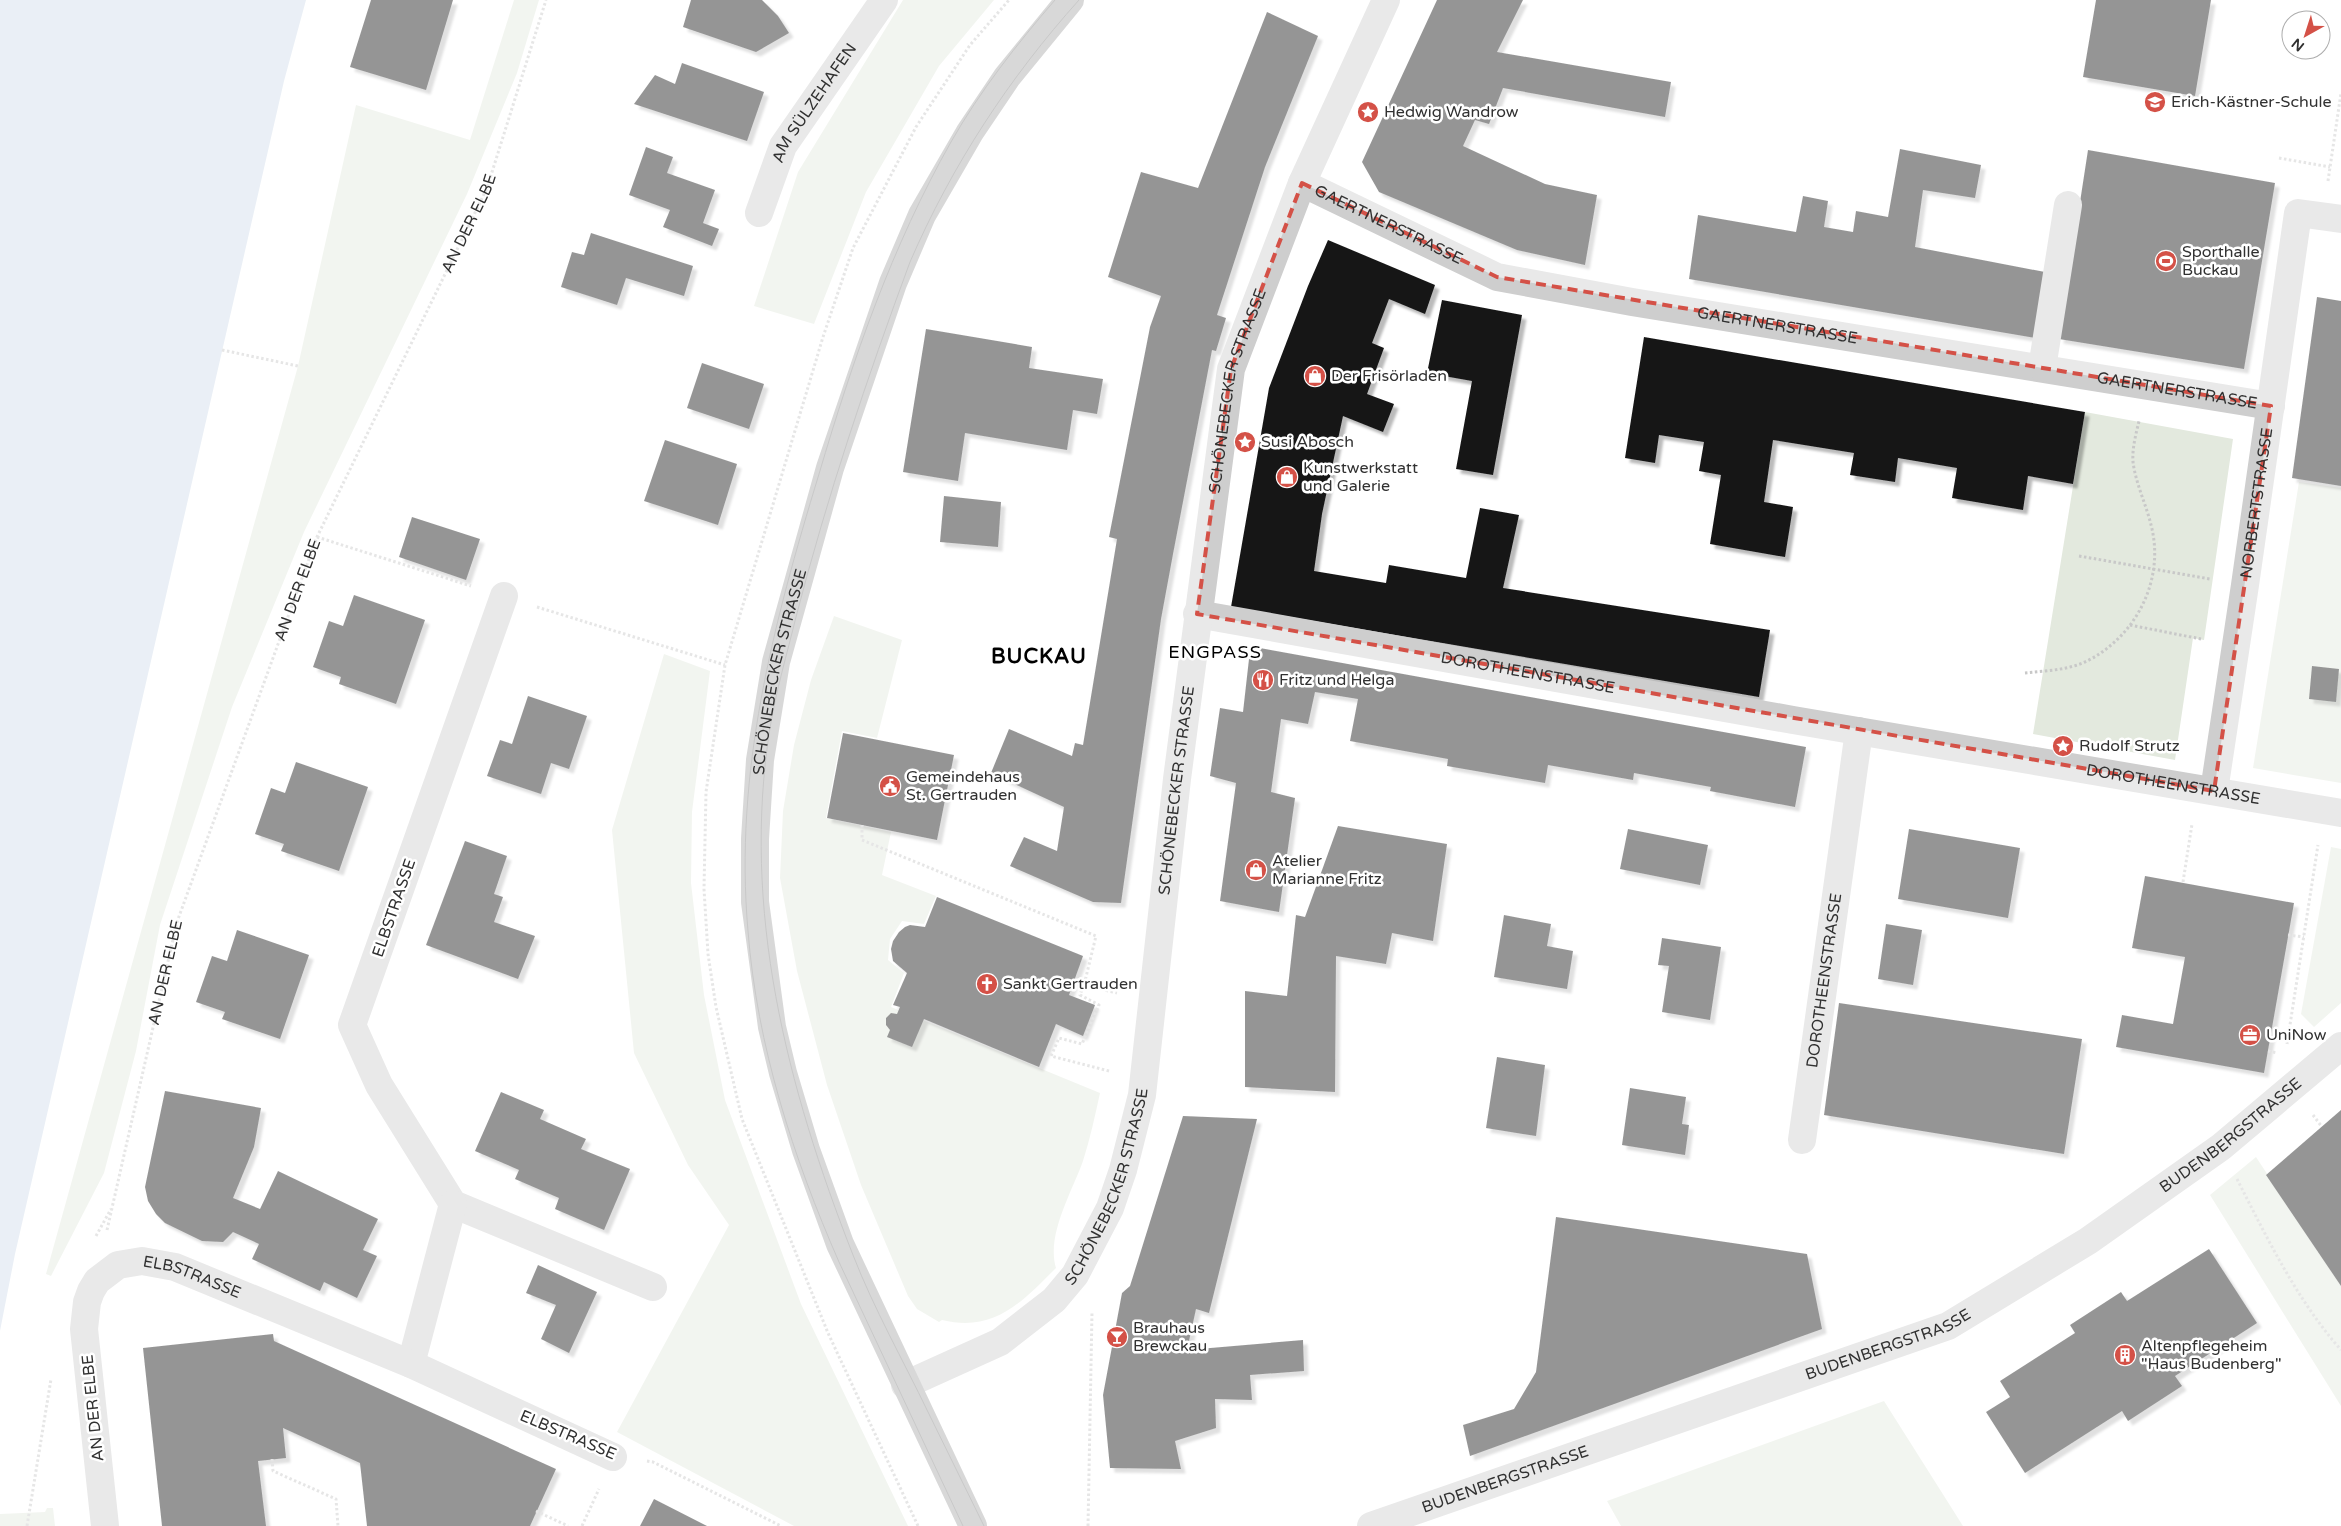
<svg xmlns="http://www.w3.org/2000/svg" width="2341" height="1526" font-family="'Varela Round',sans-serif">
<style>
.green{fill:#e3e9de}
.water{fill:#d0dcea}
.building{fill:#181818;filter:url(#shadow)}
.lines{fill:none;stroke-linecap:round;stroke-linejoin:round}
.path{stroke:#c8c8c8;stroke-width:3;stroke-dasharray:2.5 2.5;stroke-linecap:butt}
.minor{stroke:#cecece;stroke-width:28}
.major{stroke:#a9a9a9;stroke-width:28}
.tram{stroke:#868686;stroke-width:1}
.marked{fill:none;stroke:#d45147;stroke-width:4;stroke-dasharray:10 6;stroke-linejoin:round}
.labels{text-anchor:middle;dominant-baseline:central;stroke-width:5;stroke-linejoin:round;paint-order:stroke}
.poi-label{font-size:16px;fill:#313131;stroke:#fff;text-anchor:start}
.street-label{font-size:16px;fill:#313131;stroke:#fff}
.neighbourhood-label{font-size:18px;letter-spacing:1px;fill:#000;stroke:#fff}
.district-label{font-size:21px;font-weight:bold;letter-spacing:1px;fill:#000;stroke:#fff}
</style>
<defs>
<filter id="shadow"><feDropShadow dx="4.5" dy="4.5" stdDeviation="1" flood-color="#0004"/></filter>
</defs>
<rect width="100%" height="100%" fill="#fff"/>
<path class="green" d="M514,0H539L517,73L467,194L304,532L232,707L160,925L136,1051L104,1173L51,1276L46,1274L298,366L356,105L470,140Z
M903,0H994L939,66L866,192L814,324L754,306L798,172Z
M2085,412L2233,439L2204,640L2193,638L2175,760L2033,734Z
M2299,482L2341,488V783L2253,768Z
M834,616L902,640L877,738L842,731L826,818L891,832L882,875L936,896L924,924L902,921L890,939L888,960L904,973L891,1007L1100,1093C1095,1116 1090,1139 1083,1161C1072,1192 1046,1235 1056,1268C1022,1302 994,1333 942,1320L939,1322L917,1309L908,1296L861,1185L827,1085L797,971L780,878L783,811L794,745L811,680Z
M664,654L710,671L692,812L691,883L704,995L725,1100L801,1304L908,1526H794L617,1432L729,1225L688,1165L634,1053L612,830Z
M2331,847L2341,849V1003L2314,1027L2301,1014Z
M2256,1157L2341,1286V1406L2210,1195Z
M1884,1401L1963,1526H1621L1607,1501Z
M47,1508H53L55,1526H0V1514L45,1512Z"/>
<path class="water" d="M0,0H306L284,81L15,1254L0,1331Z"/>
<path class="building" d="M371,0H453L426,90L350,67Z
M691,0H762L778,16L789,33L756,52L683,27Z
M1437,0H1523L1497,52L1671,82L1665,117L1503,88L1489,124L1475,120L1463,146L1545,184L1597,195L1585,265L1517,250L1379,192L1362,162Z
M2096,0H2211L2195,96L2083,77Z
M1267,12L1318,36L1265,167L1217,315L1226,318L1216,351L1212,350L1173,554L1161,619L1121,903L1093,902L1010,866L1024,837L1057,851L1064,807L991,773L1009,729L1072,756L1075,743L1083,745L1117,539L1109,537L1150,327L1161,296L1108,277L1141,172L1198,188Z
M682,63L764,92L747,141L634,104L655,75L675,84Z
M646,147L673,157L667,173L715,190L703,223L719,229L712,246L663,227L670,210L629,195Z
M1900,149L1981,165L1975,198L1923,190L1915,247L2045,272L2035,338L1689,279L1698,215L1796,232L1803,196L1828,201L1824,227L1853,232L1856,211L1888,217Z
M2088,150L2275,183L2244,369L2059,339Z
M591,233L693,266L684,296L626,278L617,305L561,287L572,252L584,255Z
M1328,240L1435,285L1425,314L1389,299L1372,343L1384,348L1367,394L1394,404L1383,432L1343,416L1322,514L1314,571L1386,583L1389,565L1466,578L1480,508L1519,515L1503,588L1770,630L1759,697L1231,607L1269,388L1308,286Z
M2317,297L2341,301V486L2292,478Z
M1442,300L1522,315L1493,475L1456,469L1472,381L1427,373Z
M926,329L1032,347L1029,368L1103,379L1097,414L1073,410L1067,450L965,433L958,481L903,472Z
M1644,337L2085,412L2073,484L2028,476L2023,510L1952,498L1957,468L1898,458L1895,482L1850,475L1854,453L1773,440L1764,502L1793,507L1785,557L1710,544L1721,475L1699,471L1704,442L1659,435L1655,463L1625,458Z
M702,363L764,384L749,429L687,408Z
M665,440L737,464L718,525L644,501Z
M944,496L1001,502L998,547L940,542Z
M412,517L480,539L466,580L399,557Z
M354,595L425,620L396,704L339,684L341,677L313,667L329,621L343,626Z
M1260,648L1806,747L1795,807L1710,791L1711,787L1634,773L1633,780L1548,765L1545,783L1447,766L1448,759L1350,741L1358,699L1315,692L1308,724L1281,719L1271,792L1295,798L1279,912L1220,901L1236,783L1210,776L1220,708L1243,712L1249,659Z
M2312,666L2339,669L2336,702L2309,699Z
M528,696L587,716L569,769L551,763L541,794L487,776L500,740L512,744Z
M843,733L954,755L937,840L827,818Z
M296,762L368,787L339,871L281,851L284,844L255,834L271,788L285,793Z
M1338,826L1447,844L1433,941L1392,933L1386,964L1336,956L1335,1092L1245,1087V991L1287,996L1296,915L1305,917Z
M1628,829L1708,845L1700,885L1620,869Z
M1909,829L2020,848L2008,918L1898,899Z
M465,841L507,856L494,894L503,897L494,922L535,936L518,979L426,945Z
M2145,876L2294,903L2264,1073L2116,1047L2122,1015L2173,1024L2185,957L2132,948Z
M937,897L1083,956L1069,995L1095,1005L1083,1036L1056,1024L1039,1067L924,1019L912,1047L887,1037L890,1030L886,1025V1018L891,1013L897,1014L900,1007L893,1005L907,973L893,961L891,949L893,941L899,932L905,927L910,925L925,927Z
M1504,915L1551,924L1547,946L1573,951L1567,989L1494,977Z
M1886,924L1922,930L1913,985L1878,979Z
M237,930L309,955L280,1039L222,1019L225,1012L196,1002L212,956L227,961Z
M1662,938L1721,947L1710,1020L1662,1012L1669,966L1658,965Z
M1839,1003L2082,1039L2064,1154L1824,1115Z
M1497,1057L1545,1065L1536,1136L1486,1128Z
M1630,1088L1686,1097L1682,1124L1689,1125L1685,1155L1622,1145Z
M165,1091L261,1108L254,1147L233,1198L260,1209L278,1171L378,1219L363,1250L377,1256L357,1298L324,1282L320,1291L252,1259L259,1244L233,1232L223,1242L202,1241L165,1223L156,1214L148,1201L145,1187Z
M501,1092L544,1110L540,1119L586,1139L581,1149L630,1169L604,1230L555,1209L559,1198L515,1179L519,1170L475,1151Z
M2341,1110V1286L2266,1175Z
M1183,1116L1257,1119L1209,1313L1196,1309L1187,1350L1303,1340L1304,1371L1250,1375L1252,1400L1215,1399L1216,1428L1175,1441L1181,1469L1110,1468L1103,1395L1122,1293L1130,1286Z
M1556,1217L1807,1254L1822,1329L1470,1456L1463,1425L1514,1409L1536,1372Z
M2209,1249L2257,1323L2175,1376L2182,1386L2128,1421L2122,1411L2025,1473L1986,1412L2010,1397L2000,1381L2075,1333L2070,1325L2121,1292L2127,1301Z
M538,1265L597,1292L569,1353L541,1339L556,1305L526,1293Z
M273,1334L274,1341L556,1469L530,1526H367L360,1463L283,1428L286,1458L258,1461L266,1526H162L143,1348Z
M654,1499L707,1526H640Z"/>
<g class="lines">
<g class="path">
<path d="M2279,158L2330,167"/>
<path d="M2328,181L2341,93"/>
<path d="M222,350L298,366"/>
<path d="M317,537L471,586"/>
<path d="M2079,556L2210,579"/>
<path d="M537,607L725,665"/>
<path d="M2130,625L2201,639"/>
<path d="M2025,673C2045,671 2067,670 2085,662C2135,638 2164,582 2152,529C2147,506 2136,485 2133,462C2132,448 2136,434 2139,421"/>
<path d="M862,825V840L1096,936L1085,981"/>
<path d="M2183,882L2192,824"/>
<path d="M2288,935L2304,937"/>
<path d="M2287,1044L2318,845"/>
<path d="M2268,1051L2277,1053"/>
<path d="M1109,1071L1051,1056L1059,1038L1082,1044L1099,1005L1080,995L1085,981L1104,990L1117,993"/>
<path d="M2313,1115L2322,1127"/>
<path d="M2237,1179C2267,1238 2297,1300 2341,1350"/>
<path id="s1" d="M107,1230L177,922L317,537L487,188L546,0"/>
<path d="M96,1236L111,1209"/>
<path d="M272,1459L273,1471L336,1499L338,1526"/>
<path d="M647,1461L653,1462L781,1526"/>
<path d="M536,1511L568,1526"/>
<path d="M27,1526L51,1379"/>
<path d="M582,1526L599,1489"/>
<path d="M918,1526L828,1333L742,1119L716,1007L708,954L704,889L706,792L725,665L823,337L853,248L916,127L970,45L1009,0"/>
<path d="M1088,1526L1092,1312"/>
</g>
<g class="minor">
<path id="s2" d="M1302,183L1497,277L1632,302L2271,406"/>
<path id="s3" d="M759,213L783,146L884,0"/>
<path d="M2042,368L2068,205"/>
<path d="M504,596L352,1025L379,1085L453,1204L653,1287"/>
<path id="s4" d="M1197,614L1793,720L2341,813"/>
<path id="s5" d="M2214,791L2245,585L2298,213L2341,219"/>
<path id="s6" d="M1802,1140L1859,731"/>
<path d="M411,1364L453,1204"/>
<path id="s7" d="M905,1385L1000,1342L1054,1300L1075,1275L1110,1208L1123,1170L1142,1095L1177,779L1231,369L1302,183L1386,0"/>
<path id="s8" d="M105,1526L84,1329L87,1302L91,1291L97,1281L118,1265L142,1261L175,1267L411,1364L613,1457"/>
<path id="s9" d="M1371,1526L1948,1326L2088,1241L2221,1147L2341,1046"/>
</g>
<path class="major" id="s10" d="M973,1526L840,1244L806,1150L783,1073L772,1027L755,902V839L760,760L776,662L830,468L893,283L922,215L970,132L1007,77L1070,0"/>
<path class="tram" d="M963,1526L839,1262C793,1157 757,1046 748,931C734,772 773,625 819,474C853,359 892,246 951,142C980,91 1017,44 1055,0
M984,1526C965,1488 947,1450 928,1412C903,1360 874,1309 853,1255C787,1087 741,910 770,728C776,691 787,654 796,617C827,497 867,378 910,262C952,165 1009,78 1079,0"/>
</g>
<path d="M0 0H2341V1526H0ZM1302,183L1497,277L2271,406L2214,791L1197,614L1231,369Z" fill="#fff" fill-opacity=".55" fill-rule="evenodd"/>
<path class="marked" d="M1302,183L1497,277L2271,406L2214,791L1197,614L1231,369Z"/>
<defs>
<g id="school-disc" transform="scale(1.125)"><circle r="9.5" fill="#d45147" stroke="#fff"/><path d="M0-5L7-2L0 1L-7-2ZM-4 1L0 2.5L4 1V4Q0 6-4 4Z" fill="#fff"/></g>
<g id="sight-disc" transform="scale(1.125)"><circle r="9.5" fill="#d45147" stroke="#fff"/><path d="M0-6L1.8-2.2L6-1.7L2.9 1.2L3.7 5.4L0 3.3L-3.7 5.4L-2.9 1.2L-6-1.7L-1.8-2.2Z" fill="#fff"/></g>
<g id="stadium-disc" transform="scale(1.125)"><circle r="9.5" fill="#d45147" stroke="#fff"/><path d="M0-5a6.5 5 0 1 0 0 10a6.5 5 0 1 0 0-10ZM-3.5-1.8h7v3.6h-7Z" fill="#fff"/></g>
<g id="shop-disc" transform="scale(1.125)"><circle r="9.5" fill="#d45147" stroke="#fff"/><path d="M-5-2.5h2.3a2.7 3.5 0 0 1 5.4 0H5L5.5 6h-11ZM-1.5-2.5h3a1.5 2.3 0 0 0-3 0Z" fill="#fff"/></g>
<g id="restaurant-disc" transform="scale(1.125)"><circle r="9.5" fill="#d45147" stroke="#fff"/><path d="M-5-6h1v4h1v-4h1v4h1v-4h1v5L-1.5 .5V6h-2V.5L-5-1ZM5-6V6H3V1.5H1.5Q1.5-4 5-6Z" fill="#fff"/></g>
<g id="civic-disc" transform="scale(1.125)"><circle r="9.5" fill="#d45147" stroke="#fff"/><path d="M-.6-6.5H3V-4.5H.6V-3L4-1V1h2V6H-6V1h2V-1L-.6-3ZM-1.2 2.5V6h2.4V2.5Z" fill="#fff"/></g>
<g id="church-disc" transform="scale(1.125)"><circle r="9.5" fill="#d45147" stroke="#fff"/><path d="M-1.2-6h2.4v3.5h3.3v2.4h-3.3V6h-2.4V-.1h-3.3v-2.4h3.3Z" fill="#fff"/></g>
<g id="office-disc" transform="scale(1.125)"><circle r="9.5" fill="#d45147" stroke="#fff"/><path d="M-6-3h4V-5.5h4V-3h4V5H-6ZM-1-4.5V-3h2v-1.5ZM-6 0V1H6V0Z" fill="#fff"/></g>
<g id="bar-disc" transform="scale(1.125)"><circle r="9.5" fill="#d45147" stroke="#fff"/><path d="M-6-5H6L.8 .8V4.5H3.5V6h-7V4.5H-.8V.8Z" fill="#fff"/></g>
<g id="building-disc" transform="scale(1.125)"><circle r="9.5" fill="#d45147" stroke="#fff"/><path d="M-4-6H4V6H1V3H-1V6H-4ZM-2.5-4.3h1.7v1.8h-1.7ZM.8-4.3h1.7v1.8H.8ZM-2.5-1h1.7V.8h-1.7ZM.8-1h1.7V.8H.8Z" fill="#fff"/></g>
</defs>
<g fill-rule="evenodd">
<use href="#school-disc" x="2155" y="102"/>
<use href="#sight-disc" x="1368" y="112"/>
<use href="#stadium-disc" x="2166" y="261"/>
<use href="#shop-disc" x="1315" y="376"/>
<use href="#sight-disc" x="1245" y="442"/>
<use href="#shop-disc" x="1287" y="477"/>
<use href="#restaurant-disc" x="1263" y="680"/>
<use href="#sight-disc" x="2063" y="746"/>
<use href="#civic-disc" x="890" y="786"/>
<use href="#shop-disc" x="1256" y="870"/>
<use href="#church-disc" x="987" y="984"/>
<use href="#office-disc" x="2250" y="1035"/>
<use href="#bar-disc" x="1117" y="1337"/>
<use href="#building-disc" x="2125" y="1355"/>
</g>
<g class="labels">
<g class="poi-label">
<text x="2171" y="102">Erich-Kästner-Schule</text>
<text x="1384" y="112">Hedwig Wandrow</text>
<text x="2182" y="252">Sporthalle<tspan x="2182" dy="18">Buckau</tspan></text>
<text x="1331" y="376">Der Frisörladen</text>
<text x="1261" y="442">Susi Abosch</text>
<text x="1303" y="468">Kunstwerkstatt<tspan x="1303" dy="18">und Galerie</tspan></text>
<text x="1279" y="680">Fritz und Helga</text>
<text x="2079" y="746">Rudolf Strutz</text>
<text x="906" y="777">Gemeindehaus<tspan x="906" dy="18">St. Gertrauden</tspan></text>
<text x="1272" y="861">Atelier<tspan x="1272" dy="18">Marianne Fritz</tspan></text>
<text x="1003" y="984">Sankt Gertrauden</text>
<text x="2266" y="1035">UniNow</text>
<text x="1133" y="1328">Brauhaus<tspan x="1133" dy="18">Brewckau</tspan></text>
<text x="2141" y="1346">Altenpflegeheim<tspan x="2141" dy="18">"Haus Budenberg"</tspan></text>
</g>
<g class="street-label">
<text stroke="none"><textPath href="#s3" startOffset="124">AM SÜLZEHAFEN</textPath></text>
<text stroke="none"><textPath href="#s1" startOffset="1074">AN DER ELBE</textPath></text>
<text stroke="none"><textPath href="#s2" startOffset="96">GAERTNERSTRASSE</textPath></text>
<text stroke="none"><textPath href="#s2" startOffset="501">GAERTNERSTRASSE</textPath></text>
<text stroke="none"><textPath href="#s2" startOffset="906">GAERTNERSTRASSE</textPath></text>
<text stroke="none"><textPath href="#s7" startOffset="1110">SCHÖNEBECKER STRASSE</textPath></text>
<text stroke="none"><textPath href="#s5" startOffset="291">NORBERTSTRASSE</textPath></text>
<text stroke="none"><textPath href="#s1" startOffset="669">AN DER ELBE</textPath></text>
<text stroke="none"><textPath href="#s10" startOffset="898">SCHÖNEBECKER STRASSE</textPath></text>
<text stroke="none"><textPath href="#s4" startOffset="336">DOROTHEENSTRASSE</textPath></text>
<text stroke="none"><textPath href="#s4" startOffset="991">DOROTHEENSTRASSE</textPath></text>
<text stroke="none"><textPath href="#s7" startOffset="705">SCHÖNEBECKER STRASSE</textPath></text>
<text transform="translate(394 908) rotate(-71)">ELBSTRASSE</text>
<text stroke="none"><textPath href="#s1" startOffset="264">AN DER ELBE</textPath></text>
<text stroke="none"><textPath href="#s6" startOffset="161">DOROTHEENSTRASSE</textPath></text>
<text stroke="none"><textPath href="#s9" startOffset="952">BUDENBERGSTRASSE</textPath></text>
<text stroke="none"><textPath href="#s7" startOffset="300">SCHÖNEBECKER STRASSE</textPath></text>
<text stroke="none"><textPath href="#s8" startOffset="352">ELBSTRASSE</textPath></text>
<text stroke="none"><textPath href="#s9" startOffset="548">BUDENBERGSTRASSE</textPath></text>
<text transform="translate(93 1408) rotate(-96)">AN DER ELBE</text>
<text transform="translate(568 1435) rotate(23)">ELBSTRASSE</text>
<text stroke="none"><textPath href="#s9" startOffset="142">BUDENBERGSTRASSE</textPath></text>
</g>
<g class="neighbourhood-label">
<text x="1215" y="652">ENGPASS</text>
</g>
<g class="district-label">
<text x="1039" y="656">BUCKAU</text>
</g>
</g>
<g transform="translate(2306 35) rotate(219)"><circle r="24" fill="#ffffff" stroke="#adadad"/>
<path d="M0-4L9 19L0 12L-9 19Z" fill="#d45147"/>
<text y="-8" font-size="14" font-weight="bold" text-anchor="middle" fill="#313131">N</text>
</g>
</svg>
